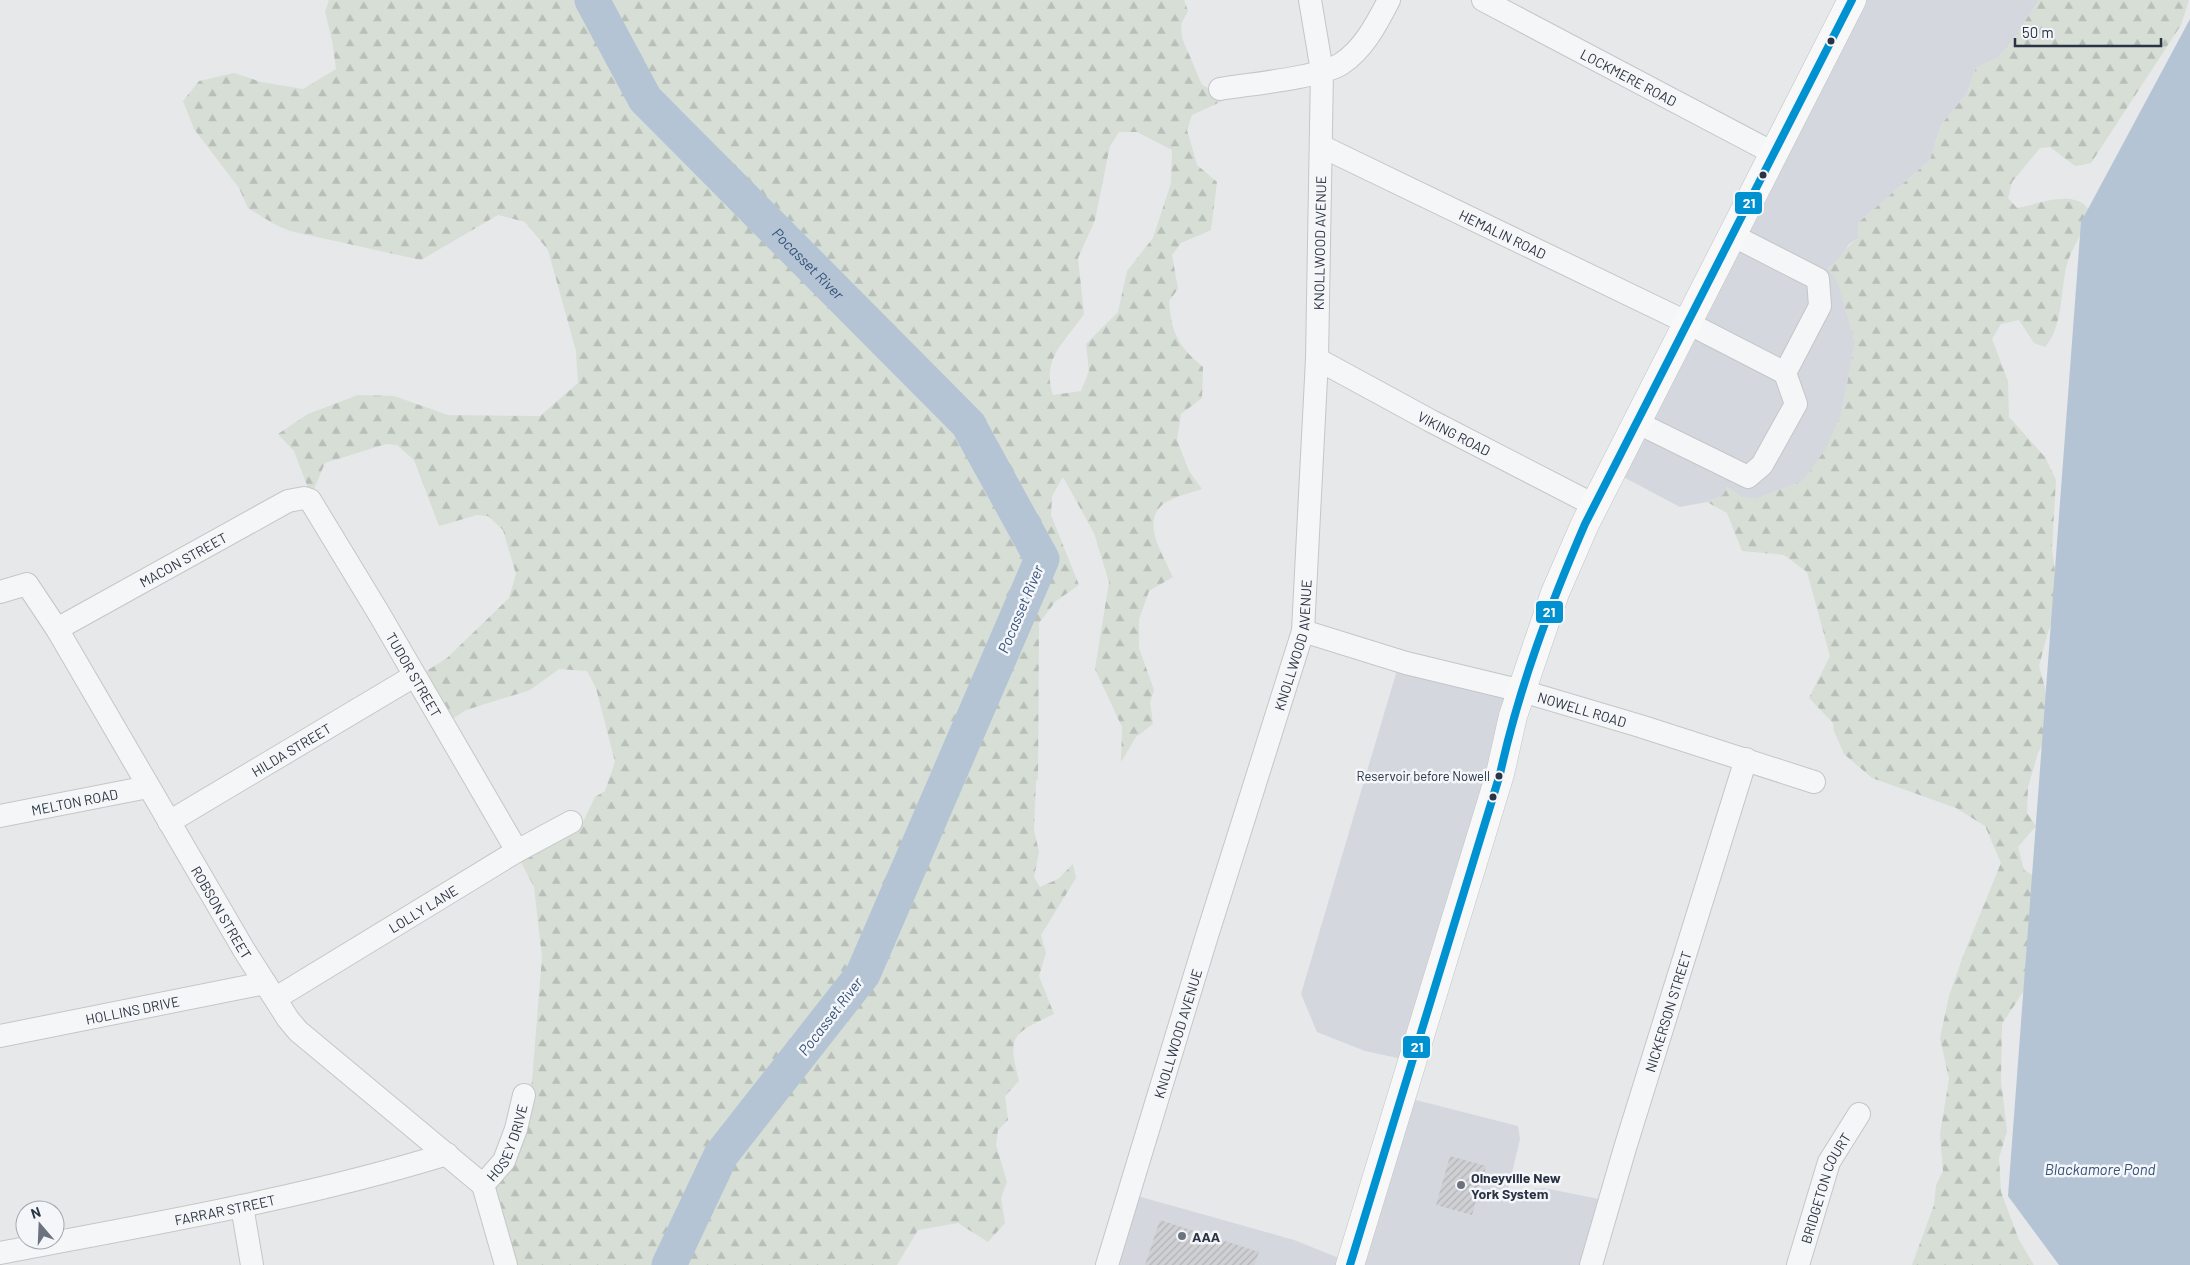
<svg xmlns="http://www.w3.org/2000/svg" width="2190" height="1265" font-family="Barlow,sans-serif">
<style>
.built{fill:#d4d7dd}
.forest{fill:url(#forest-firs);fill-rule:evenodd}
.water{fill:#b4c4d5}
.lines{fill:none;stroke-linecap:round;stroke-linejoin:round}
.river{stroke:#b4c4d5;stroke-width:35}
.building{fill:url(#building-hatch)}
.minor-casing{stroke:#c4c6c8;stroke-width:24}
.major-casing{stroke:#c2c5c8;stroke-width:29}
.minor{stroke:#f5f6f7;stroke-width:22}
.major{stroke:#f8f8f8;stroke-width:28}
.bus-1-casing{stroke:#f4f6f9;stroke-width:11}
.bus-1{stroke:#0092d0;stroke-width:8}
.bus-dot{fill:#2b3445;stroke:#f4f6f9;stroke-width:2}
.poi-dot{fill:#6c737f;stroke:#f4f6f9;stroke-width:2}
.labels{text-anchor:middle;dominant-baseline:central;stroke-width:5;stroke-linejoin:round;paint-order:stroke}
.bus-label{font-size:13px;fill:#2b3445;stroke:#f4f6f9;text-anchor:end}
.street-label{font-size:14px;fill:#2b3445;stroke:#f4f6f9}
.poi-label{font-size:14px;font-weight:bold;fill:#2b3445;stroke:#f4f6f9;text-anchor:start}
.water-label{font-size:15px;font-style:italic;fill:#34527a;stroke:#f4f6f9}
.line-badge{stroke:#f4f6f9;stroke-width:2}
.badge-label{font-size:14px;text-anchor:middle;font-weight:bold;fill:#fff}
</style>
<defs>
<pattern id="forest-firs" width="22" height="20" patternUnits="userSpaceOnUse" patternTransform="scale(1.25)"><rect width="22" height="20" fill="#d6ded6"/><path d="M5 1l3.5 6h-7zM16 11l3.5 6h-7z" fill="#b8bfb9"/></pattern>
<pattern id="building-hatch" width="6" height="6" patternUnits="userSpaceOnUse" patternTransform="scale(1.25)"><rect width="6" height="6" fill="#ced0d3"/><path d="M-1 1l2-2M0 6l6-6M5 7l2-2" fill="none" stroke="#b1b3b6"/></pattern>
</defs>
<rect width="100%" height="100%" fill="#e6e8ea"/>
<path class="built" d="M1853,0H2039L2008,47L1997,58L1976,68L1967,93L1941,125L1930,160L1858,223L1859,238L1849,244L1839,260L1828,268L1838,282L1855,343L1841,415L1826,450L1803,481L1756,499L1741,497L1727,487L1723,495L1707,502L1680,507L1614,472Z
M1400,660L1520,689L1407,1060L1365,1051L1317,1032L1301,994Z
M1404,1097L1518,1126L1520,1139L1506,1198L1526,1201L1534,1189L1544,1188L1609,1201L1591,1265H1105L1134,1195L1294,1240L1349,1262Z"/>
<path class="forest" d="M329,0H1184L1188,11L1181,24L1182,38L1202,85L1229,98L1192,115L1187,130L1197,165L1217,182L1211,230L1181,243L1172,255L1178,289L1169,301C1171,333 1179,347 1203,367L1202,398L1181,414L1177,440L1189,471L1202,489C1191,493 1171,497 1162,505C1141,524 1164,556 1173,577L1149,591L1139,619V648L1154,690L1150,702L1153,724L1136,737L1121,762L1122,727L1095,669L1109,582L1094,533L1063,477L1052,496L1051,515L1079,585L1056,601L1039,623L1038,779L1036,781L1034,830L1039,852L1034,877L1040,887L1058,879L1073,864L1076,878L1041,935L1046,953L1039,976L1054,1014C1012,1034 1007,1035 1019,1081L1005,1096L1008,1120L998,1130L996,1145L1007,1182L1001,1198L1005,1223L988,1242L958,1223L918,1230L897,1265H504L491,1192L521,1133L532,1081L542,957L534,887L520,860L526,854L583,822L595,797L605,791L615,762L596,688L587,671L559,669L530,690L466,710L446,723L417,677L447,658L509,598L516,574L503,530L488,516L477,515L439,526L414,460L397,445L386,444L325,463L311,496L294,451L278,434L308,414L358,395L394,396L448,415L540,416L578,383L576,351L548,250L525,222L498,215L421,260L290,231L274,224L248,208L239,188L194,129L183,101L199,81L234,73L261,82L303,89L336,69L332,40L325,12ZM1119,132H1137L1172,150L1171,183L1153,238L1127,271L1118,312L1086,344L1089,371L1081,391L1053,395C1041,359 1064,343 1084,314L1078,258L1095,220L1110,146Z
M2039,0H2189L2181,25L2091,163L2075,166L2050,147L2040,148L2012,182L2008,198L2017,208C2038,204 2074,189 2088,209C2085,233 2073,244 2067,264C2060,290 2064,325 2045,347L2034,343L2019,320L2001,324L1992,339L2008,381L2009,417L2045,457L2056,480L2052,548L2059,606L2048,632L2039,666L2051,710L2049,731L2038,753L2028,787L2027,813L2036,826L2018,847L2024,870L2043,881L2037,956L2023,992L2002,1024L2001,1080L2007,1131L1999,1158L2001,1192L2019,1240L2034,1265H1912L1934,1205L1936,1185L1943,1171L1940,1134L1949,1079L1940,1038L1949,996L1963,956L2001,863L1985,826L1956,808L1872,778L1844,754L1834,731L1833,723L1809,698L1830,656L1807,572L1784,555L1742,551L1727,513L1707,502L1723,495L1727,487L1741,497L1756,499L1803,481L1825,450L1841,415L1855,343L1838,283L1828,268C1841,259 1845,246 1859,238L1858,223L1930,160L1941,125L1967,93L1976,68L1997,58L2008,47Z"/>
<path class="water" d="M2190,19V1265H2059L2008,1196L2081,222Z"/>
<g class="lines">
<path class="river" id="s1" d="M592,0L645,99L968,424L1042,559L863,974L721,1155L669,1265"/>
</g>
<path class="building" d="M1450,1156L1486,1166L1472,1215L1436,1205Z
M1160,1220L1259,1252L1254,1265H1145Z"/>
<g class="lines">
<g class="minor-casing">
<g id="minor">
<path id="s2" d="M1483,0L1775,154"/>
<path d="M1220,89C1249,84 1318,78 1341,64C1364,49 1377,23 1389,0"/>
<path id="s3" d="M1321,146L1686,322L1785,373L1796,404L1762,465L1748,477L1636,422"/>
<path d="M1732,235L1818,279L1820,306L1785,373"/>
<path id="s4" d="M1317,359L1431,421L1594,505"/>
<path id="s5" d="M0,592L27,584L57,629L244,950L288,1019L298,1031L483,1185"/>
<path id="s6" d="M57,629L288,501L304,498L310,500L378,612L517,851"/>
<path id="s7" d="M1303,631L1406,663L1522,691L1640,726L1814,782"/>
<path id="s8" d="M0,816L148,787"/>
<path id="s9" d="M169,822L414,676"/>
<path id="s10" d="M276,998L517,851L571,822"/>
<path id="s11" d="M0,1036L265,983"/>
<path id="s12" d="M483,1185L504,1161L516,1129L524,1095"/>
<path d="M483,1185L506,1265"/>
<path d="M242,1206L252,1265"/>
<path id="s13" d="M0,1253C150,1224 301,1199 447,1154"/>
<path id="s14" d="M1107,1265L1205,942L1303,631L1317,359L1322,71L1310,0"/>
<path id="s15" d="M1591,1265L1625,1148L1746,759"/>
<path id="s16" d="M1798,1265L1829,1162L1859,1114"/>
</g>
</g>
<g class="major-casing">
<path id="major" d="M1350,1265L1500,774L1513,716L1528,672L1555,593L1585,524L1852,0"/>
</g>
<use href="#minor" class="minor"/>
<use href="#major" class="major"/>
<g class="bus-1-casing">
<path id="bus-1" d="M1350,1265L1500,774C1519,687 1550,605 1585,524L1852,0"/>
</g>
<use href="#bus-1" class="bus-1"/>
</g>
<g class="bus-dot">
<circle cx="1831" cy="41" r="4.5"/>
<circle cx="1763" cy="175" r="4.5"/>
<circle cx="1499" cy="776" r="4.5"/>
<circle cx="1493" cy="797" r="4.5"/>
</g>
<g class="poi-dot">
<circle cx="1461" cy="1185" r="5"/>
<circle cx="1182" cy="1236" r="5"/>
</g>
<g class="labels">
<g class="bus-label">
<text x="1490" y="776">Reservoir before Nowell</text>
</g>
<g class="street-label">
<text stroke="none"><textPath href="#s2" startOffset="165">LOCKMERE ROAD</textPath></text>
<text stroke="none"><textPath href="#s3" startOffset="202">HEMALIN ROAD</textPath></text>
<text stroke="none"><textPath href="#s14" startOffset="1052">KNOLLWOOD AVENUE</textPath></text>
<text stroke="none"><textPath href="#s4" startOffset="156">VIKING ROAD</textPath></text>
<text stroke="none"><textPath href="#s6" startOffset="144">MACON STREET</textPath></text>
<text stroke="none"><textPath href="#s14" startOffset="648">KNOLLWOOD AVENUE</textPath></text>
<text stroke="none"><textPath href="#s6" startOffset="490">TUDOR STREET</textPath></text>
<text stroke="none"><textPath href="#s7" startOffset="290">NOWELL ROAD</textPath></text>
<text stroke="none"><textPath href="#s9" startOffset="142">HILDA STREET</textPath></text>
<text stroke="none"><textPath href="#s8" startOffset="76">MELTON ROAD</textPath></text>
<text stroke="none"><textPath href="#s10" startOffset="172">LOLLY LANE</textPath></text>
<text stroke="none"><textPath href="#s5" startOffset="410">ROBSON STREET</textPath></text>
<text stroke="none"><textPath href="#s11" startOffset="135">HOLLINS DRIVE</textPath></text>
<text stroke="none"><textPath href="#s15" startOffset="265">NICKERSON STREET</textPath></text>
<text stroke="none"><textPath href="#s14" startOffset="242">KNOLLWOOD AVENUE</textPath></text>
<text stroke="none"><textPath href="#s12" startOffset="50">HOSEY DRIVE</textPath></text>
<text stroke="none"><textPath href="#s16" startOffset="82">BRIDGETON COURT</textPath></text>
<text stroke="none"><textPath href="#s13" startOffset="229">FARRAR STREET</textPath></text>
</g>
<g class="poi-label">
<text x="1471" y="1177">Olneyville New<tspan x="1471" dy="16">York System</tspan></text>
<text x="1192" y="1236">AAA</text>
</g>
<g class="water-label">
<text stroke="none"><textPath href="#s1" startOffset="344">Pocasset River</textPath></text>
<text transform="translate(1020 609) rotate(-67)">Pocasset River</text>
<text transform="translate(830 1016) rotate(-52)">Pocasset River</text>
<text x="2100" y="1169">Blackamore Pond</text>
</g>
</g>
<g class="line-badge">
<rect x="1734" y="191" width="29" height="24" rx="5" fill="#0092d0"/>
<rect x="1535" y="600" width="29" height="24" rx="5" fill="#0092d0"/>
<rect x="1402" y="1035" width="29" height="24" rx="5" fill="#0092d0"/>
</g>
<g class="badge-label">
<text x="1749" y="208">21</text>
<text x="1549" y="617">21</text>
<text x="1417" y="1052">21</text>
</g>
<g transform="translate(40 1225) rotate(341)"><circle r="24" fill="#f4f6f9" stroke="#a4a8b1"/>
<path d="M0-4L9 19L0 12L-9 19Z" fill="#6c737f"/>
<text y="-8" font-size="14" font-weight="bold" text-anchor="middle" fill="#2b3445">N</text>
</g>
<path d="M2015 38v8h146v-8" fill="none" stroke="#2b3445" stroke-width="2.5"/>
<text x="2022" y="38" font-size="15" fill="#2b3445" stroke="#f4f6f9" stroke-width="4" paint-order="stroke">50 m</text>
</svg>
